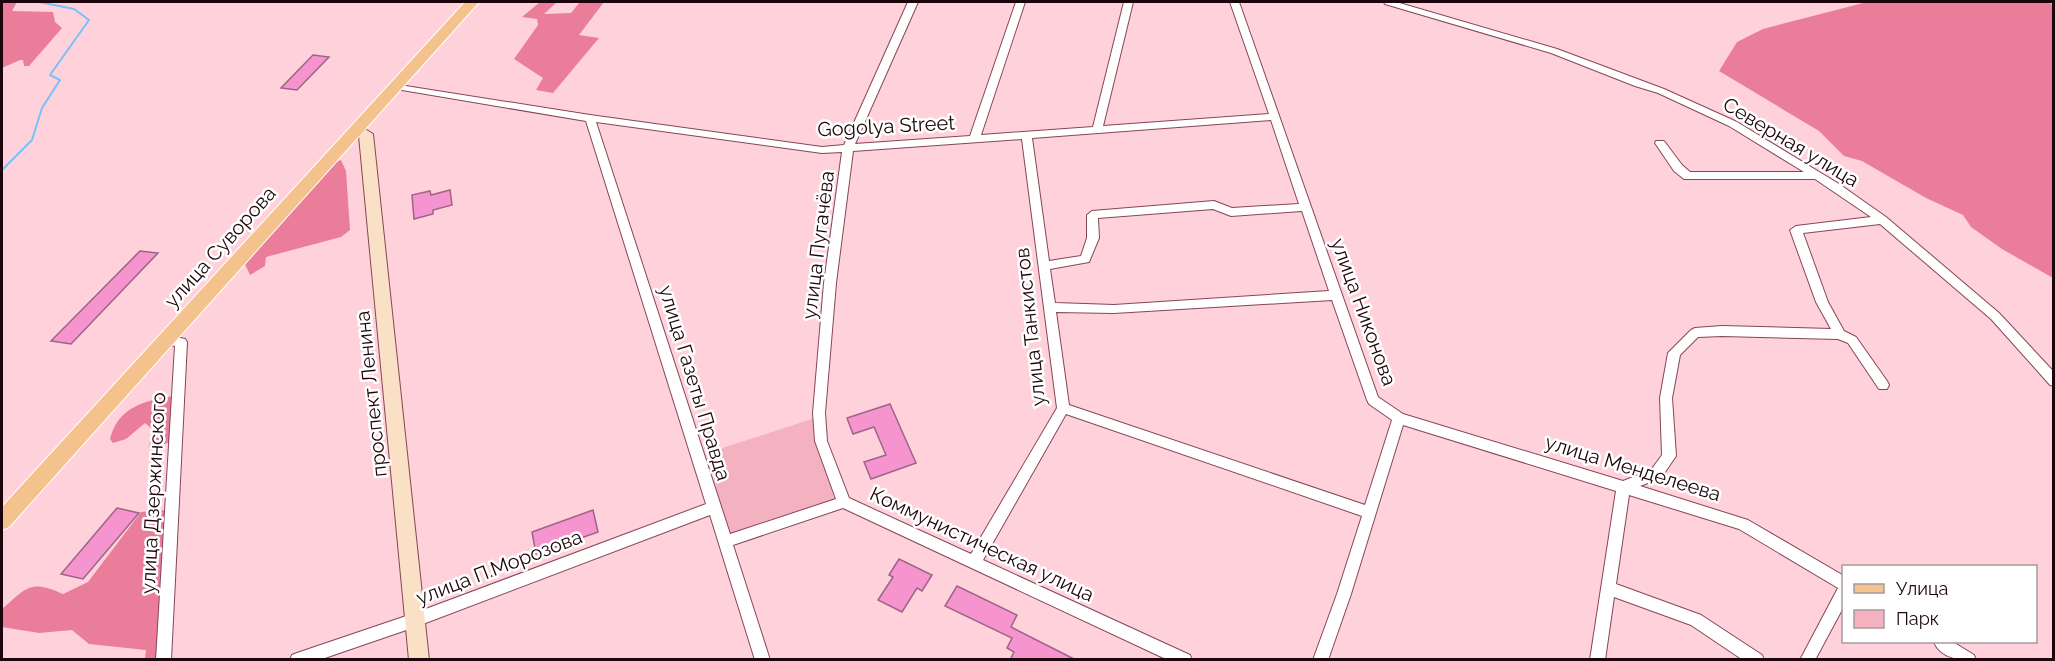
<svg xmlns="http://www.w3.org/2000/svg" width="2055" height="661" font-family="Raleway,sans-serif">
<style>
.green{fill:#f4b1c0}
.forest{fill:#e97d9a}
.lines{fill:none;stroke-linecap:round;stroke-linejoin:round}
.stream{stroke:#79c0f9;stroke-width:2}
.building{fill:#f594ce;stroke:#9e6486;stroke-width:1.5}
.street-casing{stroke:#854657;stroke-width:2}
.secondary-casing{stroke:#854657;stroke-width:2}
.primary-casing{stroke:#fff;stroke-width:2}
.street{fill:#fff;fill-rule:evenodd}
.secondary{fill:#fae0c5;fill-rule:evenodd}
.primary{fill:#f4c28c;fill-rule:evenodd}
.labels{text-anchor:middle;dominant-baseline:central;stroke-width:5;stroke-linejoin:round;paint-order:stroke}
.street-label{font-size:20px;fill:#1c050c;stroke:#fff}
</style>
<rect width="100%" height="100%" fill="#ffd2db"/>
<path class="green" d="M815,418V439L835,500L729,536L707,453Z"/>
<path class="forest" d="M2,2H17L12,11L53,12L55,22L62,28L29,66H24L23,60H20L2,68Z
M540,2H557L544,14L571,13L580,2H604L579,35L599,38L553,93L536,90L543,78L514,59L538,25L537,19L522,17Z
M1867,2H2048L2053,5V278L2002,249L1971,227L1963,215L1926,198L1862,161L1844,156L1819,131L1719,71L1737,42L1763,29Z
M341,160L346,171L350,230L341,237L266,257L265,266L250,275L245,264L334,163Z
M173,396L169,442L157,448H149L152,429L145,423L126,439L113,443L110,439C118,407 144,401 173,396Z
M167,510L157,659H145L146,650L89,644L72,630L39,633L2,627V609C27,588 29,579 63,594L88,582L141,512Z"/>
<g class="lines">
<path class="stream" d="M2,170L32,140L42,108L60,80L50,75L89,20L74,9L39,2"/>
</g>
<path class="building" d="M313,55L329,57L297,90L281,88Z
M450,190L452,205L433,210V214L414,219L412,195L430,191L431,195Z
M140,251L158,253L71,344L51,341Z
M890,404L916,463L871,479L864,462L886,455L874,427L853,434L847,418Z
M117,508L139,513L83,579L61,574Z
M593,510L598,532L536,554L532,532Z
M899,559L932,575L922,591L917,588L902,612L878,600L893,577L889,575Z
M957,586L1017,615L1011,627L1076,660H1010L1014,652L1007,648L1012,638L945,606Z"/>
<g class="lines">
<g class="street-casing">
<path id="street" d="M908,2H918L855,144L970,136L1016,2H1025L981,135L1093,127L1124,2H1133L1103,126L1269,114L1230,2H1239L1378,397L1403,414L1623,481L1651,470L1662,455L1660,398L1668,353L1691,330L1695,328L1722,326L1831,329L1816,302L1790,230L1796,226L1871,217L1815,179H1684L1674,171L1655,143L1656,141H1664L1682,165L1690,172H1804L1729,126L1658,93L1635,86L1551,53L1385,4L1384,2H1396L1557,49L1664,89L1737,122L1839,184L1886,217L1999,313L2054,372V386L2050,385L1991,319L1880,224L1803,233L1828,302L1844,331L1856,337L1887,381L1889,385L1887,389H1879L1848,343L1838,339L1722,336L1698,337L1680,355L1672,398L1676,456L1661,478L1640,486L1748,520L1844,576V606L1815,660H1800L1838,588L1739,529L1629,495L1616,584L1701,615L1762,655L1764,660H1743L1691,625L1614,597L1605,660H1590L1616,491L1403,425L1351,594L1328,660H1313L1337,594L1362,516L1066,414L983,560L1190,655L1192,660H1168L843,508L733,545L770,660H755L710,515L415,627L319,660H290L292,655L297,653L415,613L706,504L586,121L396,89L391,86L393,84L590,115L822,147L844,145ZM1271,120L1299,204L1232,208L1214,201L1092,211L1087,215V238L1081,256L1049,261L1032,138ZM596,122L822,153L842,152L824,283L813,413L815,441L836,499L730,534ZM1022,139L1057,408L971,554L849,498L827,441L825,413L836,283L853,151ZM1213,209L1231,216L1302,211L1329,291L1114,305L1055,303L1050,269L1089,262L1099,238L1098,218ZM1332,300L1367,400L1369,404L1392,420L1365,505L1069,405L1056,312L1114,313Z
M167,335L185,339L187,342L171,660H156L175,346L163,343L161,340L163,337Z
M1934,642H1953L1974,655L1976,660C1961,660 1941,659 1934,642Z"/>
</g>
<g class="secondary-casing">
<path id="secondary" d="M357,124L373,134L429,660H409L359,136L350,129Z"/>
</g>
<g class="primary-casing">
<path id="primary" d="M465,2H479L9,527L2,530V507Z"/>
</g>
<use href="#street" class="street"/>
<use href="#secondary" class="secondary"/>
<use href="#primary" class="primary"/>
</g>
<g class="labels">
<g class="street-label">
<text transform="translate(886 126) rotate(-3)">Gogolya Street</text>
<text transform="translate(1791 142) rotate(31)">Северная улица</text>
<text transform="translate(818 245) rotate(-83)">улица Пугачёва</text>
<text transform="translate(220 247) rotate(-48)">улица Суворова</text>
<text transform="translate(1364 312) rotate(70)">улица Никонова</text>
<text transform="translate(1030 327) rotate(-96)">улица Танкистов</text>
<text transform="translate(695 383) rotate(73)">улица Газеты Правда</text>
<text transform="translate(371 394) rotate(-96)">проспект Ленина</text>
<text transform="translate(1633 468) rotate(17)">улица Менделеева</text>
<text transform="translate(153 493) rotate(-87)">улица Дзержинского</text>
<text transform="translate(982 544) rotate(25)">Коммунистическая улица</text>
<text transform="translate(499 567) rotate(-21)">улица П.Морозова</text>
</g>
</g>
<rect width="2055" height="661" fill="none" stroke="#1c050c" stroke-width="6"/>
<rect x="1842" y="565" width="195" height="78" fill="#ffffff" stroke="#a49b9e" stroke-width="1.5"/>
<rect x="1854" y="584" width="30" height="9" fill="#f4c28c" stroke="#a49b9e" stroke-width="1.5"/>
<text x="1896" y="595" font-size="18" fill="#1c050c">Улица</text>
<rect x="1854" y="610" width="30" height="18" fill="#f4b1c0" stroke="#a49b9e" stroke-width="1.5"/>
<text x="1896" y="625" font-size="18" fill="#1c050c">Парк</text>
</svg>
